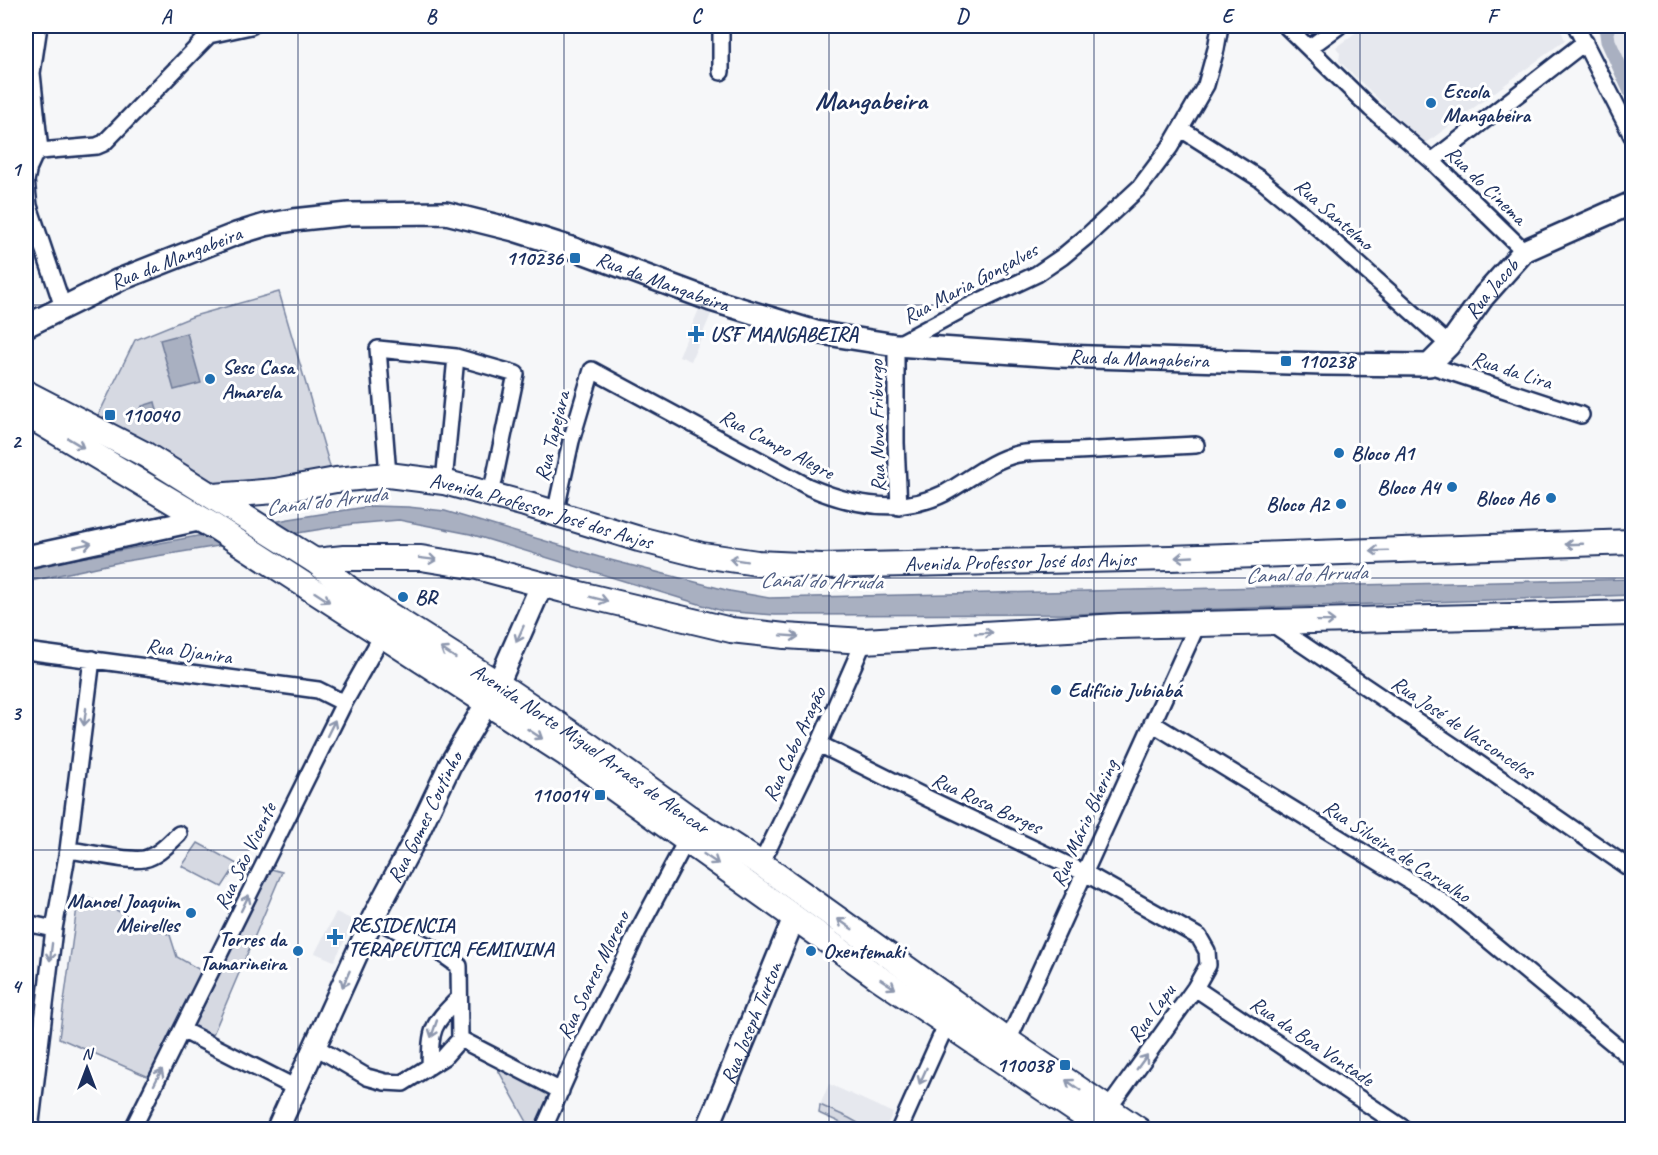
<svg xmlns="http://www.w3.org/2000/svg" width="1658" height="1155" font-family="Caveat,sans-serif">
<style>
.built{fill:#e6e8ee}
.green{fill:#d6d9e2;stroke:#7884a0;stroke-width:1.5}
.water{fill:#a9b0c1;stroke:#707c99;stroke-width:1.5}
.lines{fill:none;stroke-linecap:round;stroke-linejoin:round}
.canal{stroke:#a9b0c1;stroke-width:15}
.street-casing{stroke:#1b2f5e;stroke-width:20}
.secondary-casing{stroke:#1b2f5e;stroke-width:26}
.primary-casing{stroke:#1b2f5e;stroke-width:28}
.street{stroke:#fff;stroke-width:15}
.secondary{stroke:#fff;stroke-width:21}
.primary{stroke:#fff;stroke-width:24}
.oneway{stroke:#8d97ae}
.grid{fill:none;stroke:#1b2f5e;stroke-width:1.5;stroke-opacity:0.55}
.poi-dot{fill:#1f6fb2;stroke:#fff;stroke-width:2}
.labels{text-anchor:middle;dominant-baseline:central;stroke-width:6;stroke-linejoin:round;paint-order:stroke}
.poi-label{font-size:21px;font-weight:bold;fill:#1b2f5e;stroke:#fff;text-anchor:start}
.street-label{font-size:21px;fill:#1b2f5e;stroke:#fff}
.water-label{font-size:22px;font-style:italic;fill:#4d5c81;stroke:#fff}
.district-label{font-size:27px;font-weight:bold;fill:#1b2f5e;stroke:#fff}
.neatline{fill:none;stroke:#1b2f5e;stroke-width:2}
.grid-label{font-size:20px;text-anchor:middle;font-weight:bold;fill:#1b2f5e}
</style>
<rect width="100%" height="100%" fill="#f6f7f9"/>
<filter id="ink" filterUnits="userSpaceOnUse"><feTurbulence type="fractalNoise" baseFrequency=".0167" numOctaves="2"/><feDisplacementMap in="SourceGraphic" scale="12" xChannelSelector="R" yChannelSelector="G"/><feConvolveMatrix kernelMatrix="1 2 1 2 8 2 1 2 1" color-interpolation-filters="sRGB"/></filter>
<g filter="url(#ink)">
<path class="built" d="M1365,26H1559L1565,40L1425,144L1339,61L1340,53L1336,47Z
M1609,26H1632V89L1612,41Z
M700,307L712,312L691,361L679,356Z
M336,912L355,921L334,961L315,953Z
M829,1084L893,1113L885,1129H876L820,1105Z"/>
<path class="green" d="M279,292L331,470L215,490L97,418L135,340L194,316Z
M198,843L237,864L222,887L182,866Z
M271,869L282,872L211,1039L191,1031Z
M79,893L170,935L177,957L202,971L149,1077L59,1038Z
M492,1059L552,1093L533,1129H531Z
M820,1105L849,1118L869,1129H850C841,1121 830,1119 819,1113Z"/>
<path class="water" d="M187,333L201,383L174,390L160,340Z
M155,402L159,418L148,424L139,414L142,406Z
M372,506L408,507L445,511L599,557L730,591L769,598L1632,579V595L1077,614L775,615L722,611L470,534L399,520L353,524L120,562L26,582V568L289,519Z"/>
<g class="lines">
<path class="canal" d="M1606,26L1608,41L1632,94"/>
<g class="street-casing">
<path id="street" d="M39,26L32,73L40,151
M1286,26L1371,109L1432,161L1524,251
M1576,26L1632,136
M1309,48L1339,26
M721,72V26
M1181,129L1260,179L1298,210L1449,345
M40,151L97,146L104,143L209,35L251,26
M40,151L34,156L29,167L26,181L29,206L63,307
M1432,161L1585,42
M1429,365L1581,415
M388,475L378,349L456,357L516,374L491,495
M444,482L456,357
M899,507L896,443V345L963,309L1037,274L1062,257L1086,237L1140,187L1170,147L1206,85L1216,49L1220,26
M555,514L571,441L592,370L809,487C853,506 901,515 945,493C969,480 991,460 1018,454C1037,451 1058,452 1077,451C1117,449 1156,447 1196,445
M1271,623L1455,747L1632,870
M26,651L318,690L344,703
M1152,723L1439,899L1632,1059
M819,744L929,799L1085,873L1199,937L1207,951L1208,965L1195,988L1108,1109
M68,850C88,852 127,862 144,859C158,856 169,843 179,834
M761,864L819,744L864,641
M26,923L54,929
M1195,988L1406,1130
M182,1030L296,1088
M460,1039L561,1091
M1008,1041L1198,623
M316,1047L367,1077L385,1082L403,1083L444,1057L460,1039L459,966L438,951L373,918
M430,1066C431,1028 431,1026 458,999
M30,1130L54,929L68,850L92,659
M132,1130L344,703L383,634
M543,1130L579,1049L619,972L637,933L686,841
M899,1130L947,1023"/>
</g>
<g class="secondary-casing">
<g id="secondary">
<path id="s1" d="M26,326L119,280L236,234L265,225L293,220L349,214L446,213L514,230L574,249L711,300L816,332L845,337L896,345L1059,356L1323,364L1429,365L1449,345L1484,296L1524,251L1632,203"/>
<path d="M26,557L198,520L211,527"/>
<path id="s2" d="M277,1130L373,918L414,841L450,765L498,684L542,584"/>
<path id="s3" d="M707,1130L794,918"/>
</g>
</g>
<g class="primary-casing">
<g id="primary">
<path id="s4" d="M26,393L146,455L315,561L353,592L498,684L590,746L687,816L761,864L1008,1041L1139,1130"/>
<path d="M26,414L212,525L566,754L879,978L1105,1130"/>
<path id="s5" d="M214,496L275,491L336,480L388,475L444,482L525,504L639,539L702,555L757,563L822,566L1170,558L1632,542"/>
<path d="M315,561L344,558H421L477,567L563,590L731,630L785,636L864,641L1119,626L1632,613"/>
</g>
</g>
<use href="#street" class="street"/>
<use href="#secondary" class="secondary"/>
<use href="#primary" class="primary"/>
</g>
<defs><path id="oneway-shaft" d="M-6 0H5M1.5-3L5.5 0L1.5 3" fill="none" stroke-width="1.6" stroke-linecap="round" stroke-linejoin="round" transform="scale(1.5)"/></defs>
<g class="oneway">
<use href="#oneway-shaft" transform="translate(76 443) rotate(31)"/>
<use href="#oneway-shaft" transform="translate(1574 544) rotate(178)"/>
<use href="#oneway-shaft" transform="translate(83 545) rotate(-12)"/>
<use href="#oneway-shaft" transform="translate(1379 551) rotate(178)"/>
<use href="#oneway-shaft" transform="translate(1184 557) rotate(177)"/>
<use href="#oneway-shaft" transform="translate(428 559) rotate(7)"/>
<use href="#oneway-shaft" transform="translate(738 560) rotate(-171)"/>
<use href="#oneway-shaft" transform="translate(322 597) rotate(33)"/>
<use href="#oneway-shaft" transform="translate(599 599) rotate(14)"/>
<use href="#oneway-shaft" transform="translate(1326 621) rotate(-1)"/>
<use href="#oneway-shaft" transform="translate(984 633) rotate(-3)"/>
<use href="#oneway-shaft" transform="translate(520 634) rotate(114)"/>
<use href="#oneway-shaft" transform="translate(790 636) rotate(4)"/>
<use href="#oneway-shaft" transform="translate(448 653) rotate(-147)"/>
<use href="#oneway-shaft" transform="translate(85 717) rotate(97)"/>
<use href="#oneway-shaft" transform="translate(331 728) rotate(-64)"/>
<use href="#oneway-shaft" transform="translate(535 734) rotate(33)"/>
<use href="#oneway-shaft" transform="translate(711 859) rotate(34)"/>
<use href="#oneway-shaft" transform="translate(245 903) rotate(-64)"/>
<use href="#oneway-shaft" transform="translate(845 924) rotate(-145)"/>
<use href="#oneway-shaft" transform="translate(51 952) rotate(97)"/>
<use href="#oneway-shaft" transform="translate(346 979) rotate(114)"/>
<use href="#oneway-shaft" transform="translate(888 984) rotate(33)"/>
<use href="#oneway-shaft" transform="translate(434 1029) rotate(109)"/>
<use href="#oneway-shaft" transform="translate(1142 1062) rotate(-54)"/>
<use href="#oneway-shaft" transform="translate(923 1076) rotate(114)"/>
<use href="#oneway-shaft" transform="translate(158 1077) rotate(-63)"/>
<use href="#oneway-shaft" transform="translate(1073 1085) rotate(-145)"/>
</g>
</g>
<path class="grid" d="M298,26V1130M564,26V1130M829,26V1130M1094,26V1130M1360,26V1130M26,305H1632M26,578H1632M26,850H1632"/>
<g class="poi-dot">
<circle cx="1431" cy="103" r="6"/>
<rect x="569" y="252" width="12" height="12" rx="3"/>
<path d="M693 325h6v6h6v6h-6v6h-6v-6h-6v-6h6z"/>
<rect x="1280" y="355" width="12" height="12" rx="3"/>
<circle cx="210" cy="379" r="6"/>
<rect x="104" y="409" width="12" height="12" rx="3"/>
<circle cx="1339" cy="453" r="6"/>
<circle cx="1452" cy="487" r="6"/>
<circle cx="1551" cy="498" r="6"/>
<circle cx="1341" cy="504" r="6"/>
<circle cx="403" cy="597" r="6"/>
<circle cx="1056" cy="690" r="6"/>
<rect x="594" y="789" width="12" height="12" rx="3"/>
<circle cx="191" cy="913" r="6"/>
<path d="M332 928h6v6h6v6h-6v6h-6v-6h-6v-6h6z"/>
<circle cx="298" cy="951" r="6"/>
<circle cx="811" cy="951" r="6"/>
<rect x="1059" y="1059" width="12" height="12" rx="3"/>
</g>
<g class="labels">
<g class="poi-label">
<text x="1443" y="91">Escola<tspan x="1443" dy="24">Mangabeira</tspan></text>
<text x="563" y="258" text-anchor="end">110236</text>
<text x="710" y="334">USF MANGABEIRA</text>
<text x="1298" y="361">110238</text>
<text x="222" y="367">Sesc Casa<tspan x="222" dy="24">Amarela</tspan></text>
<text x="122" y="415">110040</text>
<text x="1351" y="453">Bloco A1</text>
<text x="1440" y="487" text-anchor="end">Bloco A4</text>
<text x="1539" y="498" text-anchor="end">Bloco A6</text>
<text x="1329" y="504" text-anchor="end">Bloco A2</text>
<text x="415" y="597">BR</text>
<text x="1068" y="690">Edifício Jubiabá</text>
<text x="588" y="795" text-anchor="end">110014</text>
<text x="179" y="901" text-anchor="end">Manoel Joaquim<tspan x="179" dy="24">Meirelles</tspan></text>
<text x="348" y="925">RESIDENCIA<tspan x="348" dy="24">TERAPEUTICA FEMININA</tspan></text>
<text x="286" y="939" text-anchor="end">Torres da<tspan x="286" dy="24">Tamarineira</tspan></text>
<text x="823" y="951">Oxentemaki</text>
<text x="1053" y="1065" text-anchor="end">110038</text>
</g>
<g class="street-label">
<text transform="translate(1486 185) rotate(44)">Rua do Cinema</text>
<text transform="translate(1334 214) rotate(41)">Rua Santelmo</text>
<text stroke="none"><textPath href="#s1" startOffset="165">Rua da Mangabeira</textPath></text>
<text stroke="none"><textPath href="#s1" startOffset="669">Rua da Mangabeira</textPath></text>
<text transform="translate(970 283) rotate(-28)">Rua Maria Gonçalves</text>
<text stroke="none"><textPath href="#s1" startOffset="1544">Rua Jacob</textPath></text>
<text stroke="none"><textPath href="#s1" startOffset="1155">Rua da Mangabeira</textPath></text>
<text transform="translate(1512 370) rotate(18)">Rua da Lira</text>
<text transform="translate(877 426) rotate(-91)">Rua Nova Friburgo</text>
<text transform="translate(552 436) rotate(-76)">Rua Tapejara</text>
<text transform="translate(777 444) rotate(28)">Rua Campo Alegre</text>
<text stroke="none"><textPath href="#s5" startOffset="333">Avenida Professor José dos Anjos</textPath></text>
<text stroke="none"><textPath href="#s5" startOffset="819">Avenida Professor José dos Anjos</textPath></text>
<text transform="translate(189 651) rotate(8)">Rua Djanira</text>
<text transform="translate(1463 727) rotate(34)">Rua José de Vasconcelos</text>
<text transform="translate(794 744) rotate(-65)">Rua Cabo Aragão</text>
<text stroke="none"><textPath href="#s4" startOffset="668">Avenida Norte Miguel Arraes de Alencar</textPath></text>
<text transform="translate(987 803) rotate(25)">Rua Rosa Borges</text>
<text stroke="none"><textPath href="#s2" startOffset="346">Rua Gomes Coutinho</textPath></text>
<text transform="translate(1084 823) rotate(-66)">Rua Mário Bhering</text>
<text transform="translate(1397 851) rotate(33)">Rua Silveira de Carvalho</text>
<text transform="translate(245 856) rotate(-64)">Rua São Vicente</text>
<text transform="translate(593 975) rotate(-64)">Rua Soares Moreno</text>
<text transform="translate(1151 1013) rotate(-54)">Rua Lapu</text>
<text stroke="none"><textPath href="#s3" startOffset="116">Rua Joseph Turton</textPath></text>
<text transform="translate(1312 1041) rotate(34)">Rua da Boa Vontade</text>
</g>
<g class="water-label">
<text transform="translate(326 501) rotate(-7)">Canal do Arruda</text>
<text transform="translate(1306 574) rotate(-2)">Canal do Arruda</text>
<text transform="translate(821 581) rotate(1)">Canal do Arruda</text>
</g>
<g class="district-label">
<text x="871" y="100">Mangabeira</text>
</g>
</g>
<rect width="1658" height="1155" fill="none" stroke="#fff" stroke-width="66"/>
<g transform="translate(87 1068)" stroke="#ffffff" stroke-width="4.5" paint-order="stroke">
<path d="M0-4.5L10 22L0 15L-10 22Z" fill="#1b2f5e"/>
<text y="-9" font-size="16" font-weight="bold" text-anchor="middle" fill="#1b2f5e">N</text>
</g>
<rect x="33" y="33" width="1592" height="1089" class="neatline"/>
<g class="grid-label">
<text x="166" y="23">A</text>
<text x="431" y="23">B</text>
<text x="696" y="23">C</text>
<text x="962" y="23">D</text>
<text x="1227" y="23">E</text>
<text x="1492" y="23">F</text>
<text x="16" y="176">1</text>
<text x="16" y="448">2</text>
<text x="16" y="720">3</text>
<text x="16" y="993">4</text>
</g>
</svg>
